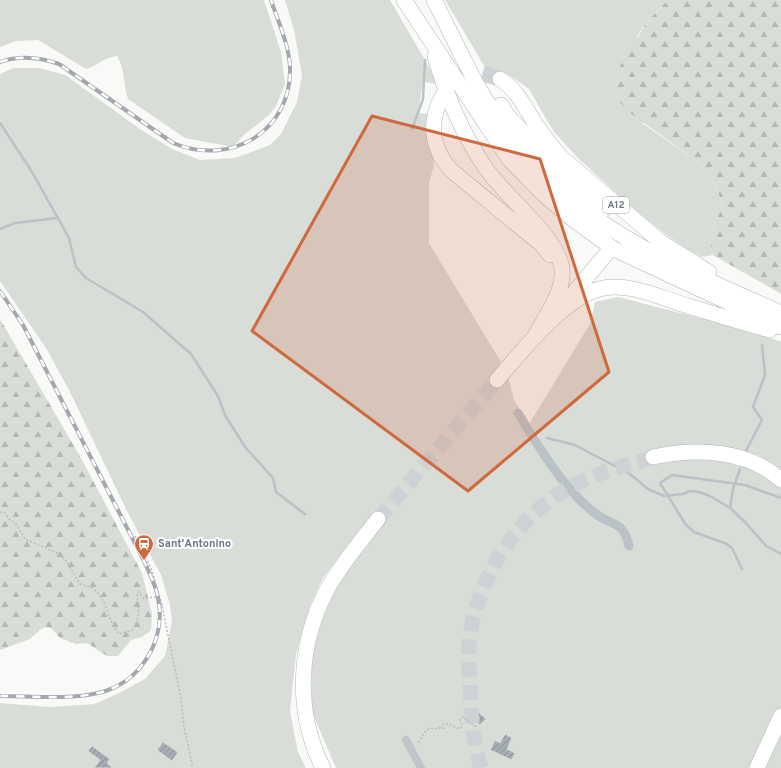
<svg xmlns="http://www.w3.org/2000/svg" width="781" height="768" font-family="Overpass,sans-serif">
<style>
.grass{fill:#d9ddd7}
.forest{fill:url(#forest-firs)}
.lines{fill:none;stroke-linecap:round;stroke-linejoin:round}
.stream{stroke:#bac2c7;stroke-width:2.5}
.canal{stroke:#bac2c7;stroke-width:9}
.building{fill:url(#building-hatch);stroke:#dbdbd9}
.motorway-tunnel{stroke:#ced2d5;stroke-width:15;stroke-dasharray:15 8;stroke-linecap:butt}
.motorway-casing{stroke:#b2b6ba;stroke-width:16}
.path{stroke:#b9bcbf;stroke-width:1.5;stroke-dasharray:2 2;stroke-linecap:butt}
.minor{stroke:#c1c4c8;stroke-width:8}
.motorway{stroke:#fff;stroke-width:15}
.rail-casing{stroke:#a3a8ae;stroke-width:4}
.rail{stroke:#fff;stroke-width:2.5;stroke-dasharray:8;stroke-linecap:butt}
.marked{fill:#d1693f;fill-opacity:0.2;stroke:#d1693f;stroke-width:3;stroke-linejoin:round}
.labels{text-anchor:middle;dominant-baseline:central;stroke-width:4;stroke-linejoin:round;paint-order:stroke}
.shield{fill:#fff;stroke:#97a0aa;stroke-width:1}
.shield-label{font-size:10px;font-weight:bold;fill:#6b7885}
.poi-label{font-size:11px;font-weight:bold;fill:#6b7885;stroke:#fff;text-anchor:start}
</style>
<defs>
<pattern id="forest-firs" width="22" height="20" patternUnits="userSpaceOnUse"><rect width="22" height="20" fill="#d9ddd7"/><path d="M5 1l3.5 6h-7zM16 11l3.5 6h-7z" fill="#b4b8b4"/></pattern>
<pattern id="building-hatch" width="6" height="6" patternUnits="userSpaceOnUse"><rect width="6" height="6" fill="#a6adb3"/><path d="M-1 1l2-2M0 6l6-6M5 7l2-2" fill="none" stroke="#8b9297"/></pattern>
</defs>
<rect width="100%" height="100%" fill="#f9f9f7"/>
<path class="grass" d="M0,0H264L281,52L285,84L276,106L269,115L244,135L233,147L185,138L128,99C123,84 125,69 117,56C102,58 100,65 86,69L38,40L16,41L0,47Z
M285,0H390L439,84L423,82L418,113L427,114L434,166L429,183V243L501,362L490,377L500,386L508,376L514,400L529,424L590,324L595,302L618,297L758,333L781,342V768H336L312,712L311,658L320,622L337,587L380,524L388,518L386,513L382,510L374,511L323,578L310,606L296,654L290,711L298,752L306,768H0V703L50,707L95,704L119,693L145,679L165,656L172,621L170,605L161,575L126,509L69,390L46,348L0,281V74L13,68H39L65,75L140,129L172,149L200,160L235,158L270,145L281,134L297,102L302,75L294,30Z
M445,0H668L647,22L637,36L642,123L698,162L709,174L718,191L722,207L709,238L713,255L702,257L687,249L664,233L629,205L578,158L554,132L529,89L512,77L501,71L495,84Z"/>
<path class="forest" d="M668,0H781V294L713,255L709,238L722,207L718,191L709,174L698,162L629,112L618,100L617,83L620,66L647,22Z
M0,319L81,458L142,573L152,614L151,630L142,637L131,640L118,656H107L87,643L76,644L60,638L52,629L46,627L41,629L30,639L0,650Z"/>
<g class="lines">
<path class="stream" d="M0,123L32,172L69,238L76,267L86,278L143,312L191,354L218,396L225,415L245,447L273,478L276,492L305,514
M412,129L423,99L425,60
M0,229L15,223L57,218
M547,438L575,445L630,474L648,489L664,496L683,494L690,491L699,492L710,496L730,508L745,522L766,546L781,554
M746,451L762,420L753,407L765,375L762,345
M730,508L733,489L740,469
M742,569L732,548L727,544L694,532L686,525L660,483L672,475L745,485L781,498"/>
<path class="canal" d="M518,413C537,445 566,492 596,514C613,527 623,520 629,546"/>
</g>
<path class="building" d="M476,710L486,719L480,725L470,716Z
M505,734L512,738L507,749L515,753L512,760L490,750L495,740L500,743Z
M163,742L178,752L172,761L157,750Z
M92,746L110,759L107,763L113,768H94L100,760L88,751Z"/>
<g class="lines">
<path class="motorway-tunnel" d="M460,77L481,73L500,79
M378,519L497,380
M481,768C472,740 471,710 470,681C469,666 468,651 470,635C480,570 523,507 584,480C607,470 630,464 653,457"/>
<g class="motorway-casing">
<path id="motorway" d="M404,0L509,159L544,195L575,221L614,249L781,327
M434,0C454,38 471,79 495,115C570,225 665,261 781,313
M435,56C446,95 462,133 485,167C503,195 561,239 562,270C564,292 545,317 535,336
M500,79C518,90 525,108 536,125C544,136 552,147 561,157L661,242L709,272
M443,95C428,122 431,149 452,171L542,245L550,255
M501,105L507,115L551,162L603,210
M567,301L607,253
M497,380C521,352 563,299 599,289C627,281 661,298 688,306C715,314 742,323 770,330
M653,457C695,448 747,449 781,480
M323,768C294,710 298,642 329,586C343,562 361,541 378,519
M757,768L781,716"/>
</g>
<path class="path" d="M0,512L5,513L9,519L16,524L25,539L59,554L66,561L80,584C84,586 88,585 92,588C107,598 107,620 119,634L131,631C141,619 139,609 137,594L139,592L144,599L153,597H158L162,606
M135,536L151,568L161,601L181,698L184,727L193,768
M439,728C447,720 451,726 460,729L462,726L460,720L462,717L478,728
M418,743C430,723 426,730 446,728"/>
<path class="minor" d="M406,740L421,768"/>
<use href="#motorway" class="motorway"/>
<g class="rail-casing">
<path id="rail" d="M0,62C20,55 39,57 59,64L173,143C230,167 292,132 290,67C289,45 278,21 271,0
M0,291L23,325L144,561C149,573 156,585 158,598C167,640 140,684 98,693C69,700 30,696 0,696"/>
</g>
<use href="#rail" class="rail"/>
</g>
<path class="marked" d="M372,116L540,159L609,372L468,491L252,331Z"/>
<defs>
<g id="station-pin" transform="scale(1)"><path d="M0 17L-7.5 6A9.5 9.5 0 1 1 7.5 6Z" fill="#d1693f" stroke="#fff"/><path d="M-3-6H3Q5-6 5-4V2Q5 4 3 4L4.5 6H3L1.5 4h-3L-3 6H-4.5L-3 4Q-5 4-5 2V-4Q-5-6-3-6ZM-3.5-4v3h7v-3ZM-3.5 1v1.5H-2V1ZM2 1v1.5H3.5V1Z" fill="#fff"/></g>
</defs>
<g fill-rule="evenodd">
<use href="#station-pin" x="144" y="544"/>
</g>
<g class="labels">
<rect class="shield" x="603" y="197" width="26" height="16" rx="3"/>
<g class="shield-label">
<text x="616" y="205">A12</text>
</g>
<g class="poi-label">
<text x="158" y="544">Sant'Antonino</text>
</g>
</g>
</svg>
